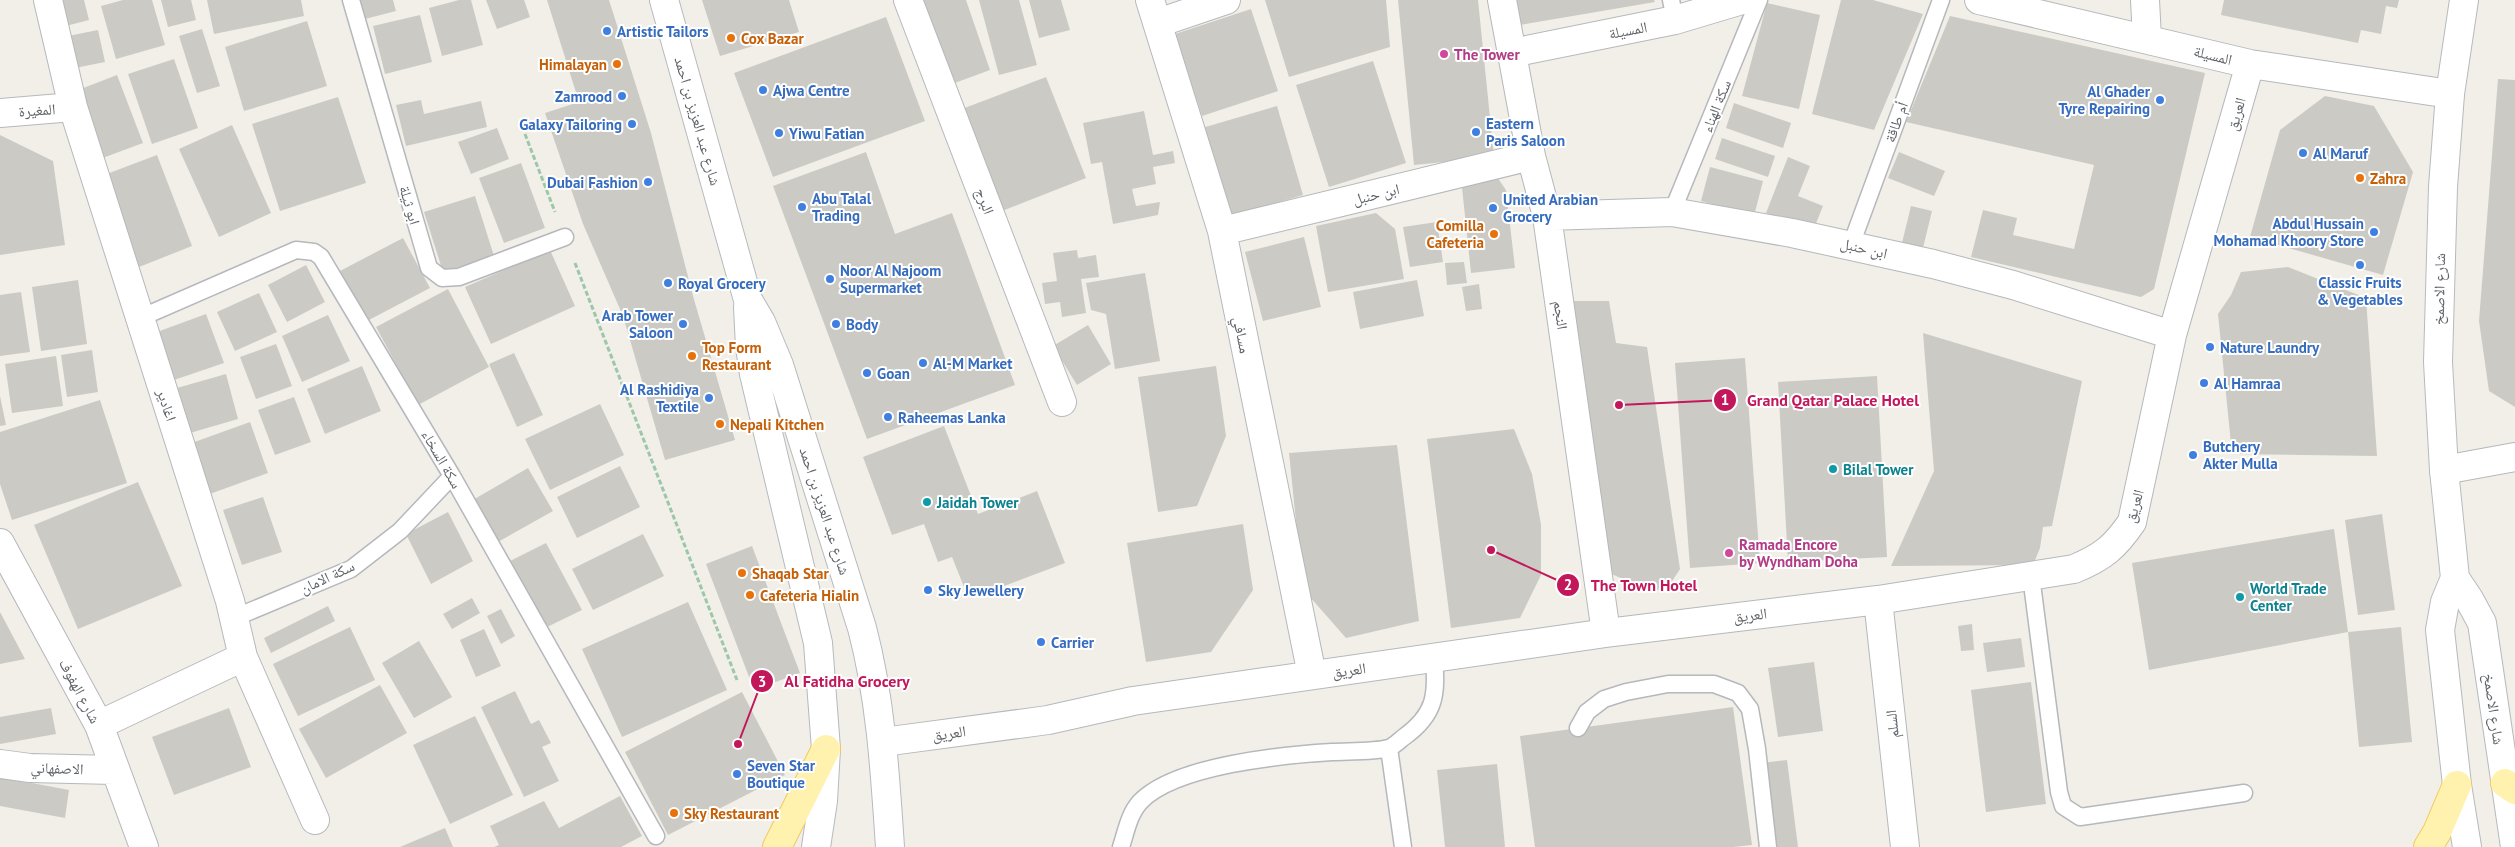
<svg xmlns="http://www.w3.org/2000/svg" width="2515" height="847" font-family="'PT Sans','Noto Naskh Arabic',sans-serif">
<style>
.building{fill:#cccac5}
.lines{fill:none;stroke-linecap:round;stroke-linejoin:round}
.lane-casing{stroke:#b5b8bc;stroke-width:19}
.street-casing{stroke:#b5b8bc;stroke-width:30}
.secondary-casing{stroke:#b6babf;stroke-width:30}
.primary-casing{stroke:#f2c960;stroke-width:30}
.path{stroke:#9cc7a9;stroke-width:3;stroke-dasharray:5 2.5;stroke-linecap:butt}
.lane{stroke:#fff;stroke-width:16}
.street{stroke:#fff;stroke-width:28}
.secondary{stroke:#fff;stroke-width:28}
.primary{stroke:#fff2af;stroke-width:28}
.shop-dot{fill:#3f7fe0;stroke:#fff;stroke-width:2}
.food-dot{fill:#e8710a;stroke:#fff;stroke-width:2}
.hotel-dot{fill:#d1479c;stroke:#fff;stroke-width:2}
.culture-dot{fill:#0f9aa8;stroke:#fff;stroke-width:2}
.labels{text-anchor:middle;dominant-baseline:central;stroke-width:4;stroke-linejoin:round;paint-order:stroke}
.street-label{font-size:15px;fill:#5f6368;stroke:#fff}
.shop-label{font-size:15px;font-weight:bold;fill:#366cbe;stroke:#fff;text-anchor:start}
.food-label{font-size:15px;font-weight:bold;fill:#c56008;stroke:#fff;text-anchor:start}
.hotel-label{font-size:15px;font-weight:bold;fill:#b23c85;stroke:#fff;text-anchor:start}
.culture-label{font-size:15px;font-weight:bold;fill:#0d838f;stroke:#fff;text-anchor:start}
.leader{fill:none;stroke:#c2185b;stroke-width:2}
.callout-dot{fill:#c2185b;stroke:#fff;stroke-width:2}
.mark-label{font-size:15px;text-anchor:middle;font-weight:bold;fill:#fff}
.callout-label{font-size:16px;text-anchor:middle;font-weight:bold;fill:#c2185b;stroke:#fff;stroke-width:4;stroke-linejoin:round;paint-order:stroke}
</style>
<rect width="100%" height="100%" fill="#f1efe8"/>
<path class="building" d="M51,0H84L89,20L58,28Z
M123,0H152L165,45L116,59L101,6Z
M161,0H191L196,20L168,27Z
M207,0H301L304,16L214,34Z
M355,0H393L396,11L361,20Z
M459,0H471L483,45L442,56L429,8Z
M486,0H524L530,17L497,29Z
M547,0H609L651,133L693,296L735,440L665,460L623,316L583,224L545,113L579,102Z
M702,0H789L799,32L720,56Z
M922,0H966L990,70L952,84Z
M979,0H1019L1037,65L999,75Z
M1029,0H1061L1070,30L1039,38Z
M1265,0H1386L1390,47L1289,77Z
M1398,0H1478L1494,157L1414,165Z
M1515,0H1654L1655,2L1520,25Z
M1841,0H1873L1923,14L1874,130L1812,114Z
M2224,0H2399L2397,8L2386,6L2381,34L2361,30L2358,43L2221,15Z
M1767,3L1820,15L1799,109L1742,96Z
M1251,9L1278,91L1202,116L1175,34Z
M420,15L432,62L385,74L373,26Z
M1950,16L2205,73L2154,289L2141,297L1971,257L1983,210L2017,218L2013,235L2074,249L2094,165L1906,122Z
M886,17L925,121L773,177L734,73Z
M307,21L327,86L244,111L225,47Z
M202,29L220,86L197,93L179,36Z
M98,30L105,62L65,70L58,38Z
M174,59L198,128L152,144L128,74Z
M1373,61L1406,163L1329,187L1296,85Z
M117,75L143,143L100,159L73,92Z
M1046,77L1086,178L1002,211L962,109Z
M2498,79L2515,80V407L2489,391L2479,321Z
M2325,96L2374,106L2413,172L2383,275L2250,237L2280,130Z
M338,97L366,183L280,211L252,124Z
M421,100L424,114L481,101L487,127L406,146L396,105Z
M1734,103L1791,123L1783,148L1726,128Z
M1277,106L1303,195L1228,217L1202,128Z
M1144,111L1153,155L1173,151L1175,163L1153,167L1156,184L1132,189L1136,206L1160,202L1158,215L1113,224L1102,162L1091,164L1083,123Z
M232,125L271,213L219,237L179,149Z
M497,128L509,159L471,174L458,142Z
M0,135L53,161L65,245L0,255Z
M1722,138L1775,156L1768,177L1715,159Z
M866,152L895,234L952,213L1015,385L867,439L773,186Z
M1899,152L1945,171L1934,196L1888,178Z
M157,155L192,246L139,267L104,175Z
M1788,157L1810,166L1798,196L1823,206L1813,231L1766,213Z
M521,163L545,228L504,243L479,178Z
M1710,167L1763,181L1754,216L1701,201Z
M1495,174L1506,190L1515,268L1471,273L1461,178Z
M475,196L494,256L443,272L424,212Z
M1911,206L1932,211L1921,256L1900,251Z
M1376,213L1395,229L1404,279L1328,292L1316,226Z
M1437,222L1443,262L1410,267L1403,227Z
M1304,237L1321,307L1263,321L1245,252Z
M403,238L430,288L367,321L340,271Z
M550,250L575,306L491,344L465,287Z
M1077,250L1078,258L1096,255L1099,277L1081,279L1086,313L1062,317L1060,302L1045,304L1042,283L1057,281L1053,253Z
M1464,262L1467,283L1447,285L1445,263Z
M306,265L325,302L287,322L268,285Z
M2288,267L2366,298L2377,456L2232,454L2218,314L2231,295L2241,272Z
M1145,273L1160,361L1115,369L1106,314L1091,310L1086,283Z
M78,280L87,344L41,351L32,287Z
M1417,280L1424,316L1360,329L1353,292Z
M1479,284L1482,309L1466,311L1462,287Z
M448,289L489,367L418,405L376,327Z
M21,292L30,352L0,356V295Z
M259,293L277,332L235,351L217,312Z
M1568,301H1609L1616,343L1647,347L1680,569L1667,589L1653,590L1641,587L1607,572Z
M206,314L224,363L174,380L157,332Z
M328,315L350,361L302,382L282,336Z
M1088,325L1111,364L1077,385L1053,346Z
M1923,333L2082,381L2052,526L2043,527L2040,548L2033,565L1891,566L1934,471Z
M276,344L292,386L256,399L240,357Z
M92,350L98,392L67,397L61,355Z
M514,353L543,415L517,427L489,364Z
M56,356L63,406L12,413L5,364Z
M1745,358L1760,563L1690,568L1675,363Z
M362,366L381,411L325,434L307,389Z
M1216,366L1226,436L1197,506L1158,512L1138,377Z
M226,374L238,419L183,435L170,390Z
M1877,376L1887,557L1788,562L1778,382Z
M0,396L6,425L0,426Z
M294,397L311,442L275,455L258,410Z
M100,400L127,483L12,520L0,484V432Z
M600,404L624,455L550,490L525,439Z
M250,422L268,473L207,495L189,444Z
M944,426L978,514L1037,491L1065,563L983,594L966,592L952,557L938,562L924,524L892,535L863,457Z
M1514,429L1532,474L1541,525V575L1520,618L1451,628L1427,439Z
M1397,445L1419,621L1346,638L1303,589L1289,453Z
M620,466L640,507L577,538L557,497Z
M528,468L553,511L496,543L471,501Z
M138,482L182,586L78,629L34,525Z
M263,497L282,552L242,565L223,510Z
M448,512L473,561L431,584L406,534Z
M2382,514L2395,610L2358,615L2345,520Z
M1243,524L1253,590L1211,652L1146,662L1127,543Z
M2334,529L2348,632L2149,670L2132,563Z
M643,534L664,576L593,610L572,569Z
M546,543L582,610L543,629L508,562Z
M752,546L800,673L754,690L706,564Z
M472,598L480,613L452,629L443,614Z
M688,602L727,690L622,737L582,649Z
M328,606L335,621L271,653L264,638Z
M501,609L515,636L501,644L487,616Z
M0,612L25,659L0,664Z
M1972,624L1974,650L1961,651L1958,626Z
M350,627L375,680L298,716L273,664Z
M2401,627L2412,742L2359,747L2348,632Z
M484,629L501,666L476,677L460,640Z
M2021,638L2025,667L1987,672L1983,643Z
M419,641L452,697L414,718L382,663Z
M1814,662L1823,731L1778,737L1768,668Z
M2031,682L2046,804L1986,812L1971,690Z
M380,685L407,733L326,778L299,729Z
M515,691L531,724L539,720L551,743L542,747L559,781L524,797L481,707Z
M742,692L785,775L668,835L625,752Z
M1733,707L1752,845L1733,847H1535L1520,736Z
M51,708L56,734L0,744V717Z
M229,708L251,767L174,795L152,737Z
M475,716L513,795L450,824L413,745Z
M1787,760L1798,847H1773L1762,763Z
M1497,764L1505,847H1445L1437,770Z
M0,777L69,790L65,818L0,806Z
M620,796L642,836L621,847H494L499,845L490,826L544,801L559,828Z
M445,828L453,847H400Z"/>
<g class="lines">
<g class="lane-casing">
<path id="lane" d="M351,0L429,268L442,278L459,277L565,237
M1671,0L1675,20
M1672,212L1759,0
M1851,245L1941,0
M140,318L296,250L314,252L321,257L452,476L656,836
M2031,576L2059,792L2063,806L2080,817L2244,793
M234,618L351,569L400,531L452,476
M1578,728L1587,712L1604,699L1626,692L1668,684H1714L1738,693L1750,709L1757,749L1768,847
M1389,748L1403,847
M1121,847C1126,832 1129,814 1140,802C1175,765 1283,755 1332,752C1348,751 1374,752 1389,748C1394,746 1400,740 1404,737C1436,714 1437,694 1434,658"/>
</g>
<g class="street-casing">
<path id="street" d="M48,0L73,107L230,601L243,657L99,725
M908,0L1062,402
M1150,0L1222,231L1312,675
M1502,0L1531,156L1547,216L1606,633
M1979,0L2250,64L2450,94
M2145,0L2147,38
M1158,23L1226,0
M1512,53L1675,20L1742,0
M0,113L73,107
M1547,216L1672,212L1792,233L1933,264L2013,285L2172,335
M1222,231L1531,156
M2444,470L2515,457
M0,543L99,725L144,847
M1878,600L1905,847
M243,657L315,820
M883,742L1048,720L1133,701L1606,633L1878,600L2074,569C2103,557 2115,547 2132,522L2172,335L2250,64
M0,764L30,768L114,770"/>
</g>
<g class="secondary-casing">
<path id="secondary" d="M664,0L748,300L761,322L779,365L862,628C881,700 885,773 890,847
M2464,0L2450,94L2443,187L2438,362L2444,470L2455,578L2469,599L2482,623L2515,847
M748,307L750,347L754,374L818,643L826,749L823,801L816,847
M2455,578L2445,602L2440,630L2457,785L2467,847"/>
</g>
<g class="primary-casing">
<path id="primary" d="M2505,783L2515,790
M777,847L826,749
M2428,847L2437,832L2457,785"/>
</g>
<path class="path" d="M525,134L555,212
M575,263L737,680"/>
<use href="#lane" class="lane"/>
<use href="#street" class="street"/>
<use href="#secondary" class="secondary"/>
<use href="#primary" class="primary"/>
</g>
<g class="shop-dot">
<circle cx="607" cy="31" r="5"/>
<circle cx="763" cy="90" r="5"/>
<circle cx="622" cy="96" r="5"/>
<circle cx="2160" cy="100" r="5"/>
<circle cx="632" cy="124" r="5"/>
<circle cx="1476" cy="132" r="5"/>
<circle cx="779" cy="133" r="5"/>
<circle cx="2303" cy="153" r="5"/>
<circle cx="648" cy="182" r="5"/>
<circle cx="802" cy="207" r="5"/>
<circle cx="1493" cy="208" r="5"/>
<circle cx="2374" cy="232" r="5"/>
<circle cx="2360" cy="265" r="5"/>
<circle cx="830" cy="279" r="5"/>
<circle cx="668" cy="283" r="5"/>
<circle cx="683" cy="324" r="5"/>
<circle cx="836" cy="324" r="5"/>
<circle cx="2210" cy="347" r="5"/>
<circle cx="923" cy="363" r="5"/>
<circle cx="867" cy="373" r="5"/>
<circle cx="2204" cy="383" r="5"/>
<circle cx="709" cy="398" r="5"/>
<circle cx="888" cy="417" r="5"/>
<circle cx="2193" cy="455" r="5"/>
<circle cx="928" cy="590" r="5"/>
<circle cx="1041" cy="642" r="5"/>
<circle cx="737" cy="774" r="5"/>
</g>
<g class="food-dot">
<circle cx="731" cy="38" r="5"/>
<circle cx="617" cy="64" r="5"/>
<circle cx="2360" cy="178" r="5"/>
<circle cx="1494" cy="234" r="5"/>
<circle cx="692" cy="356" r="5"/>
<circle cx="720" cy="424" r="5"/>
<circle cx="742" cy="573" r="5"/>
<circle cx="750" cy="595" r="5"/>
<circle cx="674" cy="813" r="5"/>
</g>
<g class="hotel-dot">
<circle cx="1444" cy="54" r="5"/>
<circle cx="1729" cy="553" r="5"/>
</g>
<g class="culture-dot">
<circle cx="1833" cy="469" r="5"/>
<circle cx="927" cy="502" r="5"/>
<circle cx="2240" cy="597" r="5"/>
</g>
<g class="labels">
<g class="street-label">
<text transform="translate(1628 30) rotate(-11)">المسيلة</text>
<text transform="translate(2213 55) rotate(14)">المسيلة</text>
<text transform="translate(1716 106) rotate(-68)">سكة الهناء</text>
<text transform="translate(37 110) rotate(-4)">المغيرة</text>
<text transform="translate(2236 114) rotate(-74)">العريق</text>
<text transform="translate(698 121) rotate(74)">شارع عبد العزيز بن احمد</text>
<text transform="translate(1896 122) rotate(-70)">أم طاقة</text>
<text transform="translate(1376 194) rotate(-14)">ابن حنبل</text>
<text transform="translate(985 201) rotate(69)">البرج</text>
<text transform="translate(410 205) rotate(74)">ابو ثيلة</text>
<text transform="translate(1864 248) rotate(13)">ابن حنبل</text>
<text transform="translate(2439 289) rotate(-89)">شارع الاصمخ</text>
<text transform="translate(1561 315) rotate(82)">النجم</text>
<text transform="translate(1242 335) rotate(79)">مسافي</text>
<text transform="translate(167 405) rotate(72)">اغادير</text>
<text transform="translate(442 459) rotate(60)">سكة السخاء</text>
<text transform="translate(2134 506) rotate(-74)">العريق</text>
<text transform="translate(825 511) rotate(72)">شارع عبد العزيز بن احمد</text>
<text transform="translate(327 577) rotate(-25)">سكة الامان</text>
<text transform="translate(1750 615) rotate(-7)">العريق</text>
<text transform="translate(1349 670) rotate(-8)">العريق</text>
<text transform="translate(80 691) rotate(62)">شارع الهفوف</text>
<text transform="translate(2494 709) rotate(82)">شارع الاصمخ</text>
<text transform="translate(1892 724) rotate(-96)">السلم</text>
<text transform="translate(949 733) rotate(-8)">العريق</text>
<text transform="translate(57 768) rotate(2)">الاصفهاني</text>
</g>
<g class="shop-label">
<text x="617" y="31">Artistic Tailors</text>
<text x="773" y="90">Ajwa Centre</text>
<text x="2150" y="91" text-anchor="end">Al Ghader<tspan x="2150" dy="17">Tyre Repairing</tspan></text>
<text x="612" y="96" text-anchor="end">Zamrood</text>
<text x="1486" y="123">Eastern<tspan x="1486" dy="17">Paris Saloon</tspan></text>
<text x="622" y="124" text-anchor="end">Galaxy Tailoring</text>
<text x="789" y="133">Yiwu Fatian</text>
<text x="2313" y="153">Al Maruf</text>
<text x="638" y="182" text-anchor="end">Dubai Fashion</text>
<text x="812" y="198">Abu Talal<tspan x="812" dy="17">Trading</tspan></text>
<text x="1503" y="199">United Arabian<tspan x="1503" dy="17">Grocery</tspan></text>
<text x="2364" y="223" text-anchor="end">Abdul Hussain<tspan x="2364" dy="17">Mohamad Khoory Store</tspan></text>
<text x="840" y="270">Noor Al Najoom<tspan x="840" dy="17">Supermarket</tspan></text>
<text x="2360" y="282" text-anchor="middle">Classic Fruits<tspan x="2360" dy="17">&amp; Vegetables</tspan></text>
<text x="678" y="283">Royal Grocery</text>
<text x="673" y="315" text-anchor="end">Arab Tower<tspan x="673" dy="17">Saloon</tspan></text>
<text x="846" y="324">Body</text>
<text x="2220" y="347">Nature Laundry</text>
<text x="933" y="363">Al-M Market</text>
<text x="877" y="373">Goan</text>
<text x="2214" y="383">Al Hamraa</text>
<text x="699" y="389" text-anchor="end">Al Rashidiya<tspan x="699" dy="17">Textile</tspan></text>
<text x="898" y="417">Raheemas Lanka</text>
<text x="2203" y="446">Butchery<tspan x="2203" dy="17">Akter Mulla</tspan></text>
<text x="938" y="590">Sky Jewellery</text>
<text x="1051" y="642">Carrier</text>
<text x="747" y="765">Seven Star<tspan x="747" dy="17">Boutique</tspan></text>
</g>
<g class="food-label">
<text x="741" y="38">Cox Bazar</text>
<text x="607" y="64" text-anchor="end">Himalayan</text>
<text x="2370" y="178">Zahra</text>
<text x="1484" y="225" text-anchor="end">Comilla<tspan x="1484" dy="17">Cafeteria</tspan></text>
<text x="702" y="347">Top Form<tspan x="702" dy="17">Restaurant</tspan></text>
<text x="730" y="424">Nepali Kitchen</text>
<text x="752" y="573">Shaqab Star</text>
<text x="760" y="595">Cafeteria Hialin</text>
<text x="684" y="813">Sky Restaurant</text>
</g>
<g class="hotel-label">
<text x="1454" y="54">The Tower</text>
<text x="1739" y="544">Ramada Encore<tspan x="1739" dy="17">by Wyndham Doha</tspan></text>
</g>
<g class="culture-label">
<text x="1843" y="469">Bilal Tower</text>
<text x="937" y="502">Jaidah Tower</text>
<text x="2250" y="588">World Trade<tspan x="2250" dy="17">Center</tspan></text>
</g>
</g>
<path class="leader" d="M1619 405L1725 400M1491 550L1568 585M738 744L762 681"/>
<g class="callout-dot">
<circle cx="1619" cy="405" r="5"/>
<circle cx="1491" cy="550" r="5"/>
<circle cx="738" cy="744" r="5"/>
<circle cx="1725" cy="400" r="12"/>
<circle cx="1568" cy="585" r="12"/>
<circle cx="762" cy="681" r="12"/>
</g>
<g class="mark-label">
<text x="1725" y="405">1</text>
<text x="1568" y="590">2</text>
<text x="762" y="687">3</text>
</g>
<g class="callout-label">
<text x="1833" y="406">Grand Qatar Palace Hotel</text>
<text x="1644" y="591">The Town Hotel</text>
<text x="847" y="687">Al Fatidha Grocery</text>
</g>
</svg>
